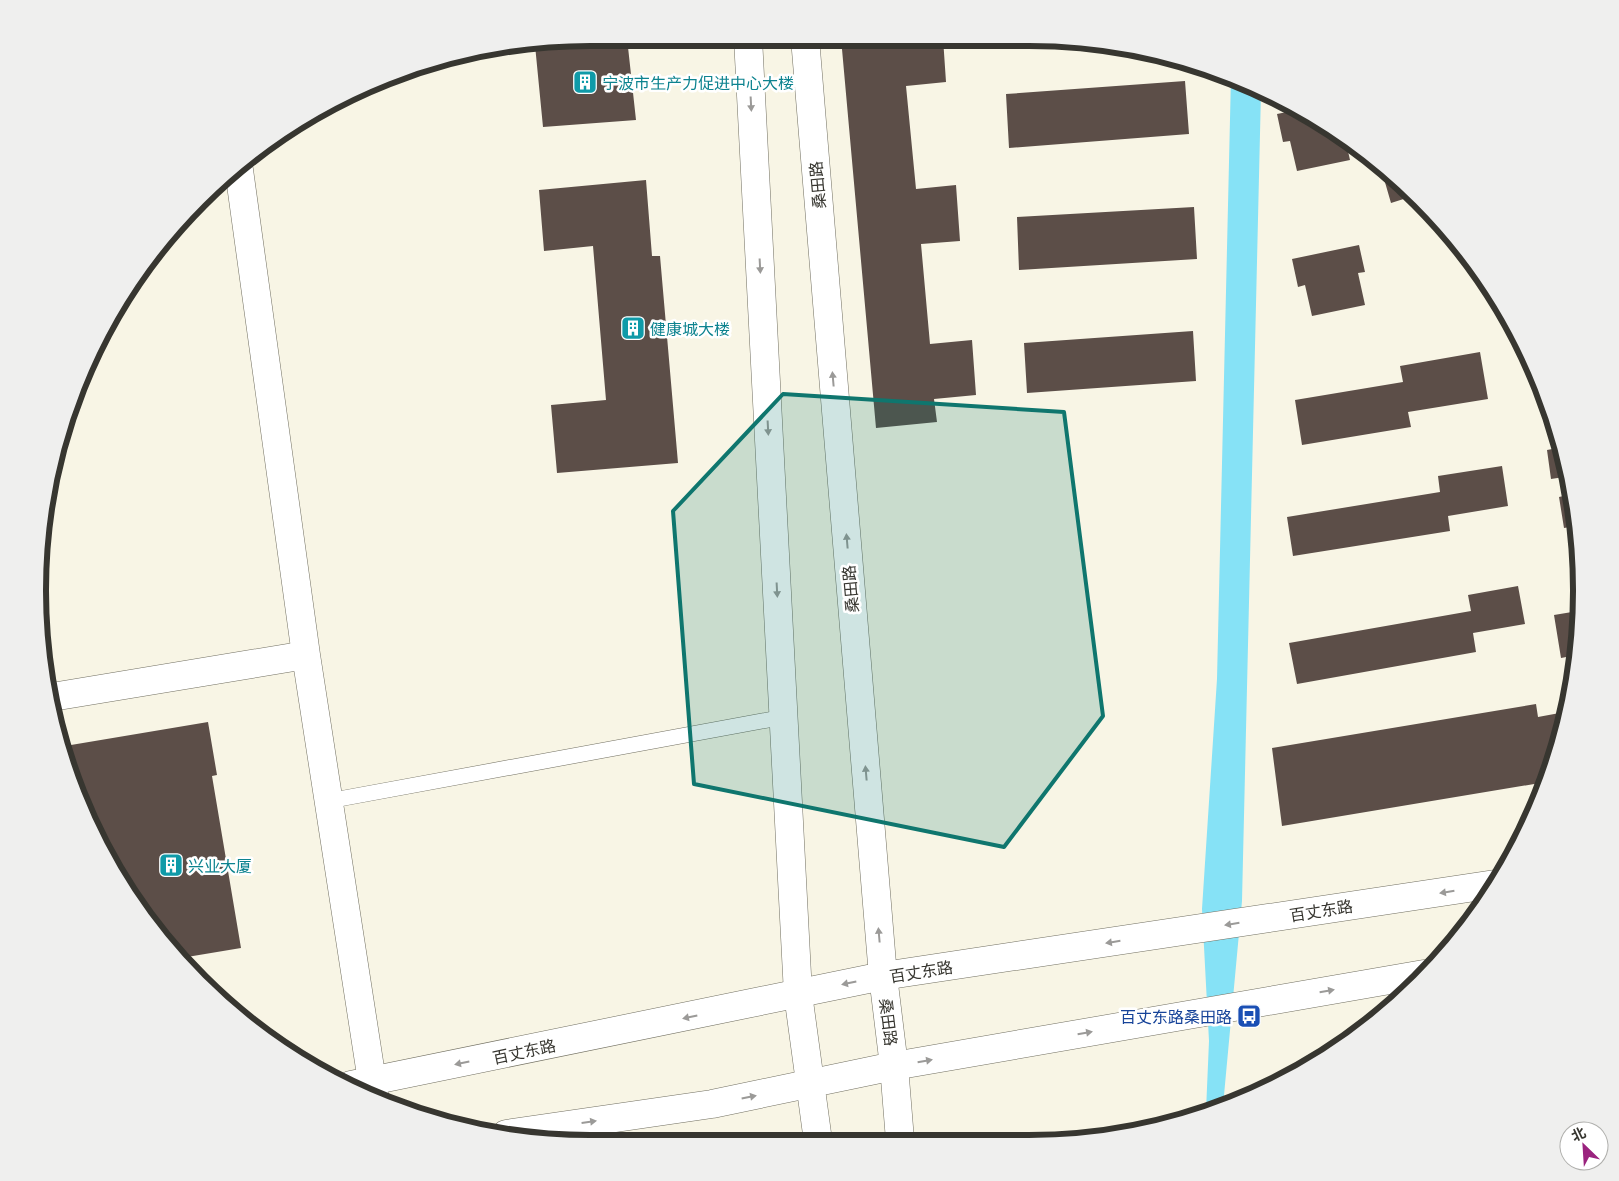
<svg xmlns="http://www.w3.org/2000/svg" width="1619" height="1181" font-family="Lato,'Noto Sans SC',sans-serif">
<style>
.water{fill:#86e2f6}
.building{fill:#5c4e48}
.lines{fill:none;stroke-linecap:round;stroke-linejoin:round}
.lane-casing{stroke:#716f61;stroke-width:16}
.street-casing{stroke:#716f61;stroke-width:29}
.secondary-casing{stroke:#716f61;stroke-width:29}
.primary-casing{stroke:#716f61;stroke-width:29}
.lane{stroke:#fff;stroke-width:15}
.street{stroke:#fff;stroke-width:28}
.secondary{stroke:#fff;stroke-width:28}
.primary{stroke:#fff;stroke-width:28}
.oneway{fill:#9b9a98}
.marked{fill:#0f766e;fill-opacity:0.2;stroke:#0f766e;stroke-width:4;stroke-linejoin:round}
.labels{text-anchor:middle;dominant-baseline:central;stroke-width:5;stroke-linejoin:round;paint-order:stroke}
.culture-label{font-size:16px;fill:#0d838f;stroke:#fff;text-anchor:start}
.street-label{font-size:16px;fill:#373630;stroke:#fff}
.transit-label{font-size:16px;fill:#164399;stroke:#fff;text-anchor:end}
.rim{fill:none;stroke:#373630;stroke-width:6}
</style>
<rect width="100%" height="100%" fill="#f8f5e5"/>
<path class="water" d="M1231,76L1261,91L1242,901L1223,1106L1206,1111L1209,1041L1202,909L1217,679Z"/>
<path class="building" d="M590,38H627L636,120L543,127L535,45Z
M841,38H943L946,82L906,86L916,189L956,185L960,241L921,244L930,344L972,340L976,395L934,399L937,422L876,428Z
M1185,81L1189,134L1009,148L1006,94Z
M1297,110L1335,131L1345,138L1350,160L1297,171L1290,141L1283,142L1277,114Z
M1380,165L1393,175L1413,196L1391,203Z
M646,180L652,256H660L678,463L557,473L551,405L606,400L593,246L544,251L539,190Z
M1194,207L1197,259L1019,270L1017,217Z
M1359,245L1365,272L1358,273L1365,305L1312,316L1305,285L1298,287L1292,259Z
M1193,331L1196,381L1027,393L1024,343Z
M1524,346L1531,364H1527Z
M1480,352L1488,399L1408,412L1411,427L1302,445L1295,400L1403,382L1400,366Z
M1563,447L1576,526L1564,528L1559,497L1568,495L1564,477L1551,479L1547,450Z
M1502,466L1508,506L1448,516L1450,531L1293,556L1287,517L1440,492L1438,476Z
M1518,586L1525,624L1473,633L1476,652L1297,684L1289,643L1471,611L1468,595Z
M1578,611L1577,655L1561,658L1554,615Z
M1536,704L1538,717L1565,712L1552,768L1546,782L1282,826L1272,748Z
M208,722L217,775L212,776L241,948L181,958L152,927L79,802L65,746Z"/>
<g class="lines">
<g class="lane-casing">
<path id="lane" d="M328,801L784,717"/>
</g>
<g class="street-casing">
<path id="street" d="M239,170L306,655L374,1094
M52,697L306,655"/>
</g>
<g class="secondary-casing">
<path id="secondary" d="M748,38L798,994L818,1141
M805,38L883,976L894,1066L900,1140"/>
</g>
<g class="primary-casing">
<path id="primary" d="M351,1085L883,976L1495,884
M506,1134L712,1104L894,1066L1424,974"/>
</g>
<use href="#lane" class="lane"/>
<use href="#street" class="street"/>
<use href="#secondary" class="secondary"/>
<use href="#primary" class="primary"/>
</g>
<defs><path id="oneway-solid" d="M-6-.8H1V-3.2L6.5 0L1 3.2V.8H-6Z" transform="scale(1.25)"/></defs>
<g class="oneway">
<use href="#oneway-solid" transform="translate(751 104) rotate(87)"/>
<use href="#oneway-solid" transform="translate(760 266) rotate(87)"/>
<use href="#oneway-solid" transform="translate(833 379) rotate(-95)"/>
<use href="#oneway-solid" transform="translate(768 428) rotate(87)"/>
<use href="#oneway-solid" transform="translate(847 541) rotate(-95)"/>
<use href="#oneway-solid" transform="translate(777 590) rotate(87)"/>
<use href="#oneway-solid" transform="translate(866 773) rotate(-95)"/>
<use href="#oneway-solid" transform="translate(1447 892) rotate(171)"/>
<use href="#oneway-solid" transform="translate(1232 924) rotate(171)"/>
<use href="#oneway-solid" transform="translate(879 935) rotate(-95)"/>
<use href="#oneway-solid" transform="translate(1113 942) rotate(171)"/>
<use href="#oneway-solid" transform="translate(849 983) rotate(168)"/>
<use href="#oneway-solid" transform="translate(1327 991) rotate(-10)"/>
<use href="#oneway-solid" transform="translate(690 1017) rotate(168)"/>
<use href="#oneway-solid" transform="translate(1085 1033) rotate(-10)"/>
<use href="#oneway-solid" transform="translate(925 1061) rotate(-10)"/>
<use href="#oneway-solid" transform="translate(462 1063) rotate(168)"/>
<use href="#oneway-solid" transform="translate(749 1097) rotate(-11)"/>
<use href="#oneway-solid" transform="translate(589 1122) rotate(-8)"/>
</g>
<path class="marked" d="M783,394L1064,412L1103,716L1004,847L694,784L673,511Z"/>
<defs>
<g id="building-square" transform="scale(1.25)"><rect x="-9" y="-9" width="18" height="18" rx="4" fill="#0f9aa8" stroke="#fff"/><path d="M-4-6H4V6H1V3H-1V6H-4ZM-2.5-4.3h1.7v1.8h-1.7ZM.8-4.3h1.7v1.8H.8ZM-2.5-1h1.7V.8h-1.7ZM.8-1h1.7V.8H.8Z" fill="#fff"/></g>
<g id="bus-square" transform="scale(1.25)"><rect x="-9" y="-9" width="18" height="18" rx="4" fill="#1a4fb4" stroke="#fff"/><path d="M-5-6H5V4H4V6H2V4H-2V6H-4V4H-5ZM-3.5-4V0h7V-4ZM-3.5 1.2v1.5H-2V1.2ZM2 1.2v1.5H3.5V1.2Z" fill="#fff"/></g>
</defs>
<g fill-rule="evenodd">
<use href="#building-square" x="585" y="82"/>
<use href="#building-square" x="633" y="328"/>
<use href="#building-square" x="171" y="865"/>
<use href="#bus-square" x="1249" y="1016"/>
</g>
<g class="labels">
<g class="culture-label">
<text x="602" y="82">宁波市生产力促进中心大楼</text>
<text x="650" y="328">健康城大楼</text>
<text x="188" y="865">兴业大厦</text>
</g>
<g class="street-label">
<text transform="translate(817 185) rotate(-95)">桑田路</text>
<text transform="translate(850 589) rotate(-95)">桑田路</text>
<text transform="translate(1321 910) rotate(-9)">百丈东路</text>
<text transform="translate(921 971) rotate(-9)">百丈东路</text>
<text transform="translate(889 1022) rotate(83)">桑田路</text>
<text transform="translate(524 1051) rotate(-12)">百丈东路</text>
</g>
<g class="transit-label">
<text x="1232" y="1016">百丈东路桑田路</text>
</g>
</g>
<path d="M0 0H1619V1181H0ZM590 46H1029A544 544 0 0 1 1573 590V591A544 544 0 0 1 1029 1135H590A544 544 0 0 1 46 591V590A544 544 0 0 1 590 46Z" fill="#efefee" fill-rule="evenodd"/>
<path class="rim" d="M590 46H1029A544 544 0 0 1 1573 590V591A544 544 0 0 1 1029 1135H590A544 544 0 0 1 46 591V590A544 544 0 0 1 590 46Z"/>
<g transform="translate(1584 1146) rotate(335)"><circle r="24" fill="#ffffff" stroke="#afafac"/>
<path d="M0-4L9 19L0 12L-9 19Z" fill="#9a237e"/>
<text y="-8" font-size="14" font-weight="bold" text-anchor="middle" fill="#373630">北</text>
</g>
</svg>
